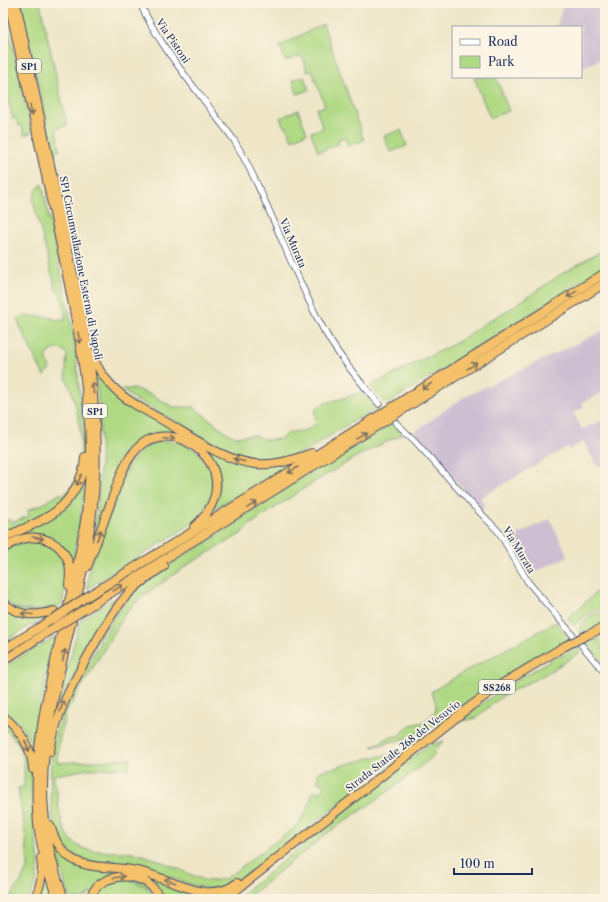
<svg xmlns="http://www.w3.org/2000/svg" width="608" height="902" font-family="'Libre Caslon Text',serif">
<style>
.industrial{fill:#cebed1}
.green{fill:#b0d984;stroke:#668471}
.lines{fill:none;stroke-linecap:round;stroke-linejoin:round}
.minor-casing{stroke:#3b4a6e;stroke-width:7}
.highway-casing{stroke:#3b4a6e;stroke-width:10}
.minor{stroke:#fff;stroke-width:5.5}
.highway{stroke:#f5c16b;stroke-width:8}
.highway-bridge-casing{stroke:#3b4a6e;stroke-width:10;stroke-linecap:butt}
.highway-bridge{stroke:#f5c16b;stroke-width:8}
.oneway{stroke:#7d7164}
.labels{text-anchor:middle;dominant-baseline:central;stroke-width:3.5;stroke-linejoin:round;paint-order:stroke}
.shield{fill:#fcf5e5;stroke:#5e6a86;stroke-width:1}
.shield-label{font-size:9px;font-weight:bold;fill:#1b2f5e}
.street-label{font-size:10px;fill:#1b2f5e;stroke:#fcf5e5}
</style>
<rect width="100%" height="100%" fill="#fcf5e5"/>
<filter id="ink" filterUnits="userSpaceOnUse"><feTurbulence type="fractalNoise" baseFrequency=".025" numOctaves="2"/><feDisplacementMap in="SourceGraphic" scale="8" xChannelSelector="R" yChannelSelector="G"/><feConvolveMatrix kernelMatrix="1 2 1 2 8 2 1 2 1" color-interpolation-filters="sRGB"/></filter>
<filter id="wash" filterUnits="userSpaceOnUse"><feTurbulence type="fractalNoise" baseFrequency=".012" numOctaves="4" result="noise"/><feDisplacementMap in="SourceGraphic" scale="16" xChannelSelector="R" yChannelSelector="G"/><feGaussianBlur stdDeviation="0.9" result="paint"/><feColorMatrix in="noise" values="0 0 0 0 0 0 0 0 0 0 0 0 0 0 0 0 0 1.4 0 .05"/><feComposite in="paint" operator="in"/></filter>
<g filter="url(#wash)">
<rect width="100%" height="100%" fill="#eee6c7"/>
<path class="industrial" d="M564,3H605V58L581,68V27H556Z
M605,330V392L582,402L584,407L573,413L582,429L605,419V464L597,467L584,441L569,450L567,447L480,498L485,505L482,509L442,466L414,432L464,397Z
M550,519L568,556L531,574L514,549L516,546L513,541H509L508,539Z"/>
<path class="green" d="M3,3L30,122L31,133L24,135L22,126H19L16,118L13,119L3,77V72L5,70L3,63Z
M21,3H40L67,125L56,129L60,150L53,153Z
M323,24L364,140L348,146L345,137L337,140L339,144L318,152L311,132L323,128L316,109L325,106L312,71L307,72L304,59L299,56L285,61L280,46Z
M304,77L309,90L297,94L293,80Z
M474,77H496L509,111L490,118Z
M298,110L307,133L292,140L286,126L284,127L280,118Z
M401,130L407,146L390,152L384,136Z
M42,184L71,320L75,347L83,427V459L78,479L62,502L51,510L3,537V522L9,519L11,523L29,516L28,510L43,504L61,493L62,496C89,478 81,426 74,399C72,391 67,384 66,376C65,369 67,361 67,354C62,346 50,349 46,356L50,369L44,376L17,320L19,317C28,316 37,316 46,317C53,318 58,321 65,320V313L61,296L56,291L33,200L36,190Z
M605,249V267L387,404L370,386L458,342L482,325L511,308L563,273Z
M94,363L118,393L231,459L295,462L211,511C223,491 223,463 203,448C196,442 183,439 174,435L134,449L91,547C103,483 103,428 94,363Z
M122,389H136L152,395L173,407H193L229,434L236,437L253,435L267,440L281,439C294,425 303,438 317,422L315,415L316,408C330,399 348,399 363,391L378,409C368,414 358,419 348,424C330,435 313,449 292,456C254,469 221,447 189,429C171,419 152,408 133,398Z
M392,424L403,434L361,454L306,487L248,526L241,534L189,564L139,599L124,616L66,713L60,737L57,762L60,763C74,762 87,761 101,761C111,760 120,758 130,759V768L90,769L54,775V784H56C59,808 59,844 89,850C105,853 122,850 138,854C160,859 183,872 204,880L211,881L225,879L298,825L307,811L313,791L321,792L324,785L318,782V772L374,757L405,752C360,787 317,822 272,855C258,865 239,882 223,888C203,894 159,871 138,866C119,862 91,866 75,856C55,843 52,821 51,800C50,777 50,753 56,731C65,702 80,677 95,651C105,635 114,616 126,601C151,571 190,554 222,532C233,525 243,517 254,509C299,479 346,452 392,424Z
M162,441L180,442L197,451L211,470L213,494L198,520L87,589L90,565L128,466C137,453 146,445 162,441Z
M85,478L83,503L72,567L47,538L3,547V544L8,539L50,518Z
M28,540L48,543L62,556L67,569V580L62,604C47,612 34,610 17,610L3,598V554L9,548Z
M605,584V604L599,609L587,614L574,626L568,618Z
M132,586L65,692L57,706L80,621Z
M3,605L51,615L40,622L31,625L3,642Z
M600,612H605V623L581,634L578,630C584,619 588,616 600,612Z
M556,622L570,639L514,672L481,694L444,722L407,738L372,747L387,738L400,735L410,725L424,722L434,713L436,707L435,700L431,692L464,672Z
M55,637L41,703L34,754C29,736 20,721 3,710V667Z
M599,638L605,655V665L587,644Z
M578,648L581,652L544,675L502,696L476,718L459,722C489,696 522,677 556,657L562,656Z
M3,718L20,735L31,768L34,824L39,863L36,883L29,899H9L21,881L28,867L26,841L18,788L24,787C25,761 25,744 3,728Z
M444,741L433,751L435,755L385,794L326,834L308,850L298,856L246,899H236L400,767L428,745Z
M55,845L62,854L221,895L217,899H164L161,893L120,874L86,897L85,899H71L66,887Z
M45,872L54,899H38Z
M127,879C142,884 147,886 157,899H91C102,884 109,882 127,879Z"/>
</g>
<g filter="url(#ink)">
<g class="lines">
<g class="minor-casing">
<path id="minor" d="M140,3C158,43 186,76 212,111C219,121 227,130 234,140C268,198 288,262 319,321C334,351 357,378 379,404
M396,423L415,441L468,500L499,532L528,582L605,673"/>
</g>
<g class="highway-casing">
<path id="highway" d="M9,3C25,79 41,155 58,232C74,307 91,384 90,462C89,502 83,541 74,580C56,660 30,741 38,824C41,849 49,875 57,899
M16,3L88,345C94,399 99,452 93,505C88,551 78,596 67,641C56,689 43,737 43,787C43,825 51,863 64,899
M92,354C96,366 104,378 113,387C127,402 147,411 164,421C192,437 222,460 255,464C274,466 294,460 312,453
M3,540L7,536C21,530 36,524 49,516C69,504 84,480 85,457
M3,550C22,531 57,533 68,561C71,568 70,577 69,585
M87,567C96,544 104,521 112,499C118,483 123,465 134,452C169,406 257,471 194,527
M88,596L259,491L605,273
M3,602C18,617 35,616 54,611
M85,609L605,283
M587,635L605,627
M3,650L53,619
M3,661L49,631
M3,716C20,730 32,747 33,769
M50,751C57,709 74,681 94,645C103,630 111,614 122,601C133,587 149,576 164,566
M50,825C53,836 59,848 68,856C86,871 115,865 137,871C160,876 181,888 204,892C217,893 227,891 237,883
M34,899C41,887 43,872 41,858
M89,899C92,893 96,886 103,882C119,873 141,875 153,888C156,891 158,896 160,899
M225,899L472,705L502,684L565,646"/>
</g>
<use href="#minor" class="minor"/>
<use href="#highway" class="highway"/>
<g class="highway-bridge-casing">
<path id="highway-bridge" d="M53,619L88,596
M49,631L85,609
M565,646L587,635"/>
</g>
<use href="#highway-bridge" class="highway-bridge"/>
</g>
<defs><path id="oneway-shaft" d="M-6 0H5M1.5-3L5.5 0L1.5 3" fill="none" stroke-width="1.6" stroke-linecap="round" stroke-linejoin="round"/></defs>
<g class="oneway">
<use href="#oneway-shaft" transform="translate(31 110) rotate(78)"/>
<use href="#oneway-shaft" transform="translate(572 294) rotate(148)"/>
<use href="#oneway-shaft" transform="translate(79 338) rotate(81)"/>
<use href="#oneway-shaft" transform="translate(472 366) rotate(-32)"/>
<use href="#oneway-shaft" transform="translate(427 386) rotate(148)"/>
<use href="#oneway-shaft" transform="translate(93 388) rotate(-96)"/>
<use href="#oneway-shaft" transform="translate(362 436) rotate(-32)"/>
<use href="#oneway-shaft" transform="translate(169 438) rotate(3)"/>
<use href="#oneway-shaft" transform="translate(239 460) rotate(-164)"/>
<use href="#oneway-shaft" transform="translate(293 470) rotate(148)"/>
<use href="#oneway-shaft" transform="translate(79 480) rotate(114)"/>
<use href="#oneway-shaft" transform="translate(252 505) rotate(-32)"/>
<use href="#oneway-shaft" transform="translate(99 535) rotate(-70)"/>
<use href="#oneway-shaft" transform="translate(38 538) rotate(10)"/>
<use href="#oneway-shaft" transform="translate(118 588) rotate(-32)"/>
<use href="#oneway-shaft" transform="translate(27 614) rotate(-175)"/>
<use href="#oneway-shaft" transform="translate(64 655) rotate(-77)"/>
<use href="#oneway-shaft" transform="translate(62 706) rotate(-68)"/>
<use href="#oneway-shaft" transform="translate(27 746) rotate(68)"/>
<use href="#oneway-shaft" transform="translate(119 877) rotate(-9)"/>
<use href="#oneway-shaft" transform="translate(170 881) rotate(-162)"/>
</g>
</g>
<g class="labels">
<g class="shield">
<rect x="17" y="59" width="24" height="14" rx="3"/>
<rect x="83" y="404" width="24" height="14" rx="3"/>
<rect x="479" y="680" width="36" height="14" rx="3"/>
</g>
<g class="shield-label">
<text x="29" y="66">SP1</text>
<text x="95" y="411">SP1</text>
<text x="497" y="687">SS268</text>
</g>
<g class="street-label">
<text transform="translate(173 41) rotate(56)">Via Pistoni</text>
<text transform="translate(293 243) rotate(67)">Via Murata</text>
<text transform="translate(81 268) rotate(79)">SP1 Circumvallazione Esterna di Napoli</text>
<text transform="translate(519 550) rotate(59)">Via Murata</text>
<text transform="translate(403 746) rotate(-38)">Strada Statale 268 del Vesuvio</text>
</g>
</g>
<rect width="608" height="902" fill="none" stroke="#fcf5e5" stroke-width="16"/>
<rect x="452" y="26" width="130" height="52" fill="#fcf5e5" stroke="#a2a6af"/>
<rect x="460" y="39" width="20" height="6" fill="#ffffff" stroke="#a2a6af"/>
<text x="488" y="46" font-size="12" fill="#1b2f5e">Road</text>
<rect x="460" y="56" width="20" height="12" fill="#b0d984" stroke="#a2a6af"/>
<text x="488" y="66" font-size="12" fill="#1b2f5e">Park</text>
<path d="M454 868v6h78v-6" fill="none" stroke="#1b2f5e" stroke-width="2"/>
<text x="460" y="868" font-size="12" fill="#1b2f5e" stroke="#fcf5e5" stroke-width="3" paint-order="stroke">100 m</text>
</svg>
